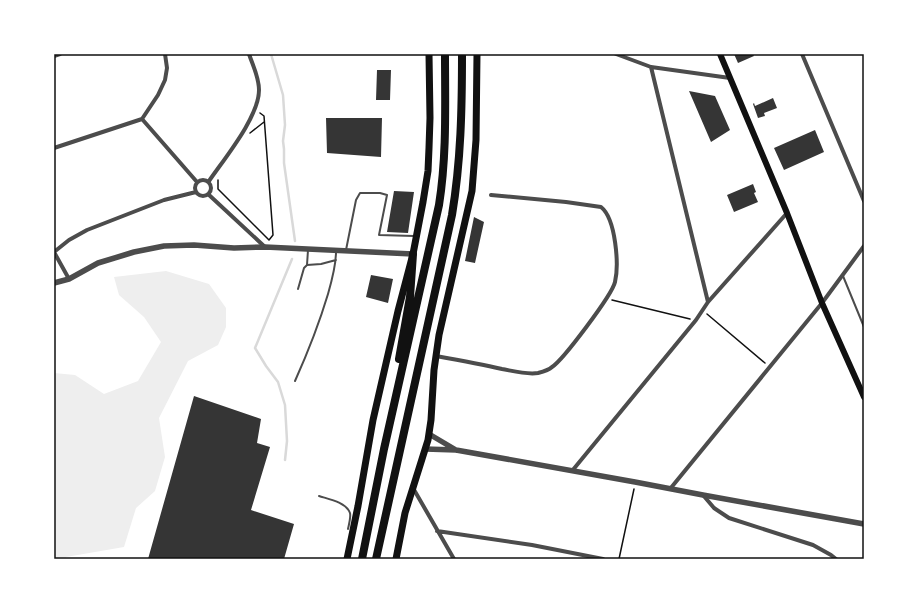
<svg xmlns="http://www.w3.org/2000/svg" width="918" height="613" font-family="Cabin,sans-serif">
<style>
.green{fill:#eee}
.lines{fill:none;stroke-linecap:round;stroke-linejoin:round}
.stream{stroke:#d9d9d9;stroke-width:2.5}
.building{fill:#353535}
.path{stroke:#111;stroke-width:1.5}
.service{stroke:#4c4c4c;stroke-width:2}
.minor{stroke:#4c4c4c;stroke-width:4}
.tertiary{stroke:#4c4c4c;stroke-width:5.5}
.secondary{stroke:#111;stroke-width:6}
.trunk{stroke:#111;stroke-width:7}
.motorway{stroke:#111;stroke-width:8}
.neatline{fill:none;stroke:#111;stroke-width:1.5}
</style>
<rect width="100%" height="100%" fill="#fff"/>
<path class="green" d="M166,271L209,284L226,308V327L218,345L188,361L159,418L165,457L155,491L136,508L124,547L66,557V559H54V373L75,375L104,394L138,381L161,342L144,317L119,295L114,277Z"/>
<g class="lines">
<path class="stream" d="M271,54L283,95L285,125L283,141L284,149V163L295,241
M285,460L287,441L285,405L278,382L266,366L255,348L292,259"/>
</g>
<path class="building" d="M734,54H753L754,56L738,63Z
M377,70H391L390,100H376Z
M689,91L715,96L730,130L711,142Z
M773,98L777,108L764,113L765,116L758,118L753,104L754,103L755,106Z
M326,118H382L381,157L327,153Z
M815,130L824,152L784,170L774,148Z
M753,184L756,192L754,193L758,202L734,212L727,195Z
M394,191L414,192L408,233L387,232Z
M474,217L484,222L475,263L465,261Z
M371,275L393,279L388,303L366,297Z
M194,396L261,419L257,443L270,447L251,510L294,524L284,559H148Z"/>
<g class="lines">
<path class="path" d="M250,133L264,122
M218,180V189L269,240L273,235L264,116L260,113
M612,300L690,319
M707,314L765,363
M619,559L634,489"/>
<path class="service" d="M346,250L356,200L360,193H380L387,195L379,235L414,236
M307,265L308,250
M843,276L864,327
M298,289L304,268L307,265L321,264L336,260
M295,381C308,352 319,324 328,294C332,280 336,266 336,252
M319,496C328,499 346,502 350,513C351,517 349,524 348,529"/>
<path class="minor" d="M616,54L651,67L730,78
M802,54L864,201
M54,56L60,54
M651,67L708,302
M142,119L197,182
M54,148L142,119L158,95L165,80L167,68L165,54
M195 188a8 8 0 1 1 16 0a8 8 0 1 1-16 0Z
M209,181C224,159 259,117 259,90C259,77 253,66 249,54
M208,194L265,247
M54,252L69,240L87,230L164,200L196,192
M54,252L69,279
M436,356C458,360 480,364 502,369C513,371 527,375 538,373C542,372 549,370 552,367C563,360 612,295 615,282C619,265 616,219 601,207L566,202L491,195
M572,471L696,320L708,302L787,213
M413,488L454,559
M670,489L822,303L864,246
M703,495L714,508L729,518L813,545L831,555L836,559
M437,531L532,545L603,559"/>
<path class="tertiary" d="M54,283L69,279L98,263L134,252L164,246L194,245L234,248L265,247L413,254
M429,434L456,450
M425,449L456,450L635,482L703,495L864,524"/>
<path class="secondary" d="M720,54L787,213L822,303L864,397"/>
<path class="trunk" d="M347,559L358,506L373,420L398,311L413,254L423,202L428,171L429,148L430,118L429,54
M396,559L405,513L428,440L431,420L434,370L439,335L472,191L476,140L477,54"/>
<path class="motorway" d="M399,359L410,297L413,254
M362,559L384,449L439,205C447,155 445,104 445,54
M376,559L452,215C461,161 462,108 462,54"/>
</g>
<rect width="918" height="613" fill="none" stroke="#ffffff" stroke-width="110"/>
<rect x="55" y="55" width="808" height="503" class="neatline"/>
</svg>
